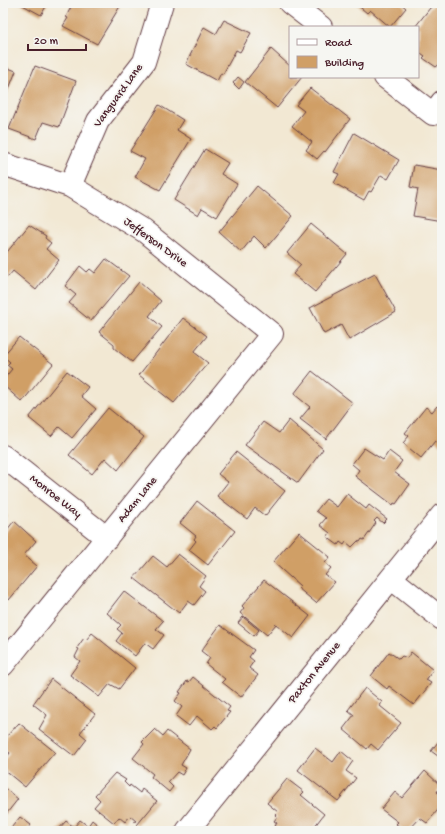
<svg xmlns="http://www.w3.org/2000/svg" width="445" height="834" font-family="'Gochi Hand',sans-serif">
<style>
.building{fill:#d09f66}
.lines{fill:none;stroke-linecap:round;stroke-linejoin:round}
.street-casing{stroke:#633d44;stroke-width:24}
.street{stroke:#fff;stroke-width:22}
.labels{text-anchor:middle;dominant-baseline:central;stroke-width:3.5;stroke-linejoin:round;paint-order:stroke}
.street-label{font-size:12px;fill:#4a1f2b;stroke:#f6f6f2}
</style>
<rect width="100%" height="100%" fill="#f6f6f2"/>
<filter id="ink" filterUnits="userSpaceOnUse"><feTurbulence type="fractalNoise" baseFrequency=".025" numOctaves="2"/><feDisplacementMap in="SourceGraphic" scale="8" xChannelSelector="R" yChannelSelector="G"/><feConvolveMatrix kernelMatrix="1 2 1 2 8 2 1 2 1" color-interpolation-filters="sRGB"/></filter>
<filter id="wash" filterUnits="userSpaceOnUse"><feTurbulence type="fractalNoise" baseFrequency=".012" numOctaves="4" result="noise"/><feDisplacementMap in="SourceGraphic" scale="16" xChannelSelector="R" yChannelSelector="G"/><feGaussianBlur stdDeviation="0.9" result="paint"/><feColorMatrix in="noise" values="0 0 0 0 0 0 0 0 0 0 0 0 0 0 0 0 0 1.4 0 .05"/><feComposite in="paint" operator="in"/></filter>
<g filter="url(#wash)">
<rect width="100%" height="100%" fill="#f2e8d3"/>
<g id="blocks">
<path class="building" d="M19,3H48L41,15Z
M73,3H122L97,44L63,26L68,18L66,17Z
M355,3H400L406,8L390,27L370,10L367,13Z
M437,3L442,7V62L436,67L423,58L425,56L418,51V27H415L430,8Z
M224,20L251,33L240,52L236,50L223,74L221,73L217,81L186,64L204,27L216,34Z
M271,49L290,66V77H302L277,108L245,82Z
M3,66L16,71L3,104Z
M35,66L76,81L59,127L43,122L36,139L9,129Z
M238,77L244,82L239,89L233,83Z
M310,88L350,119L325,152L324,151L317,159L306,150L312,142L292,126L304,111L296,105Z
M159,105L183,120L177,130L191,139L160,190L135,177L145,159L130,151Z
M354,133L399,160L388,179L381,175L371,192L369,191L364,200L334,183L339,174L334,172Z
M205,149L228,163L221,174L237,184L217,217L202,208L198,215L174,200Z
M414,165L442,170V221L413,216L418,189L410,187Z
M257,186L293,216L266,248L254,236L241,252L219,232Z
M311,224L347,254L315,292L293,274L301,265L287,253Z
M29,225L46,236L45,238L51,243L46,249L59,260L36,290L13,271L8,277L3,273V257Z
M106,259L129,276L91,321L69,303L76,295L65,286L80,266L87,272L90,269L95,273Z
M375,274L396,312L349,340L341,325L324,334L310,308Z
M139,282L161,301L149,316L162,327L132,362L114,348V344L99,332Z
M183,318L207,336L194,352L208,363L174,403L139,375Z
M19,337L53,364L22,402L3,385V380L12,369L7,365L10,362L3,356Z
M67,371L88,387L81,396L96,409L72,438L59,427L51,436L29,418Z
M312,371L353,403L326,439L300,419L310,407L294,394Z
M437,406L442,410V446L435,441L421,458L403,443L409,436L405,433L426,407L432,412Z
M108,408L144,437L118,470L105,458L92,474L69,455Z
M289,420L323,449L298,483L245,445L263,422L279,433Z
M364,448L383,460L389,451L402,461L394,472L410,484L396,504L394,503L393,505L355,476L359,470L352,464Z
M236,452L285,491L265,516L255,508L247,519L217,496L228,482L218,474Z
M347,494L366,509L369,505L387,519L383,523L377,518L374,521L376,523L364,540L362,539L360,542L358,541L352,547L346,542L344,545L340,542L338,545L327,537L330,533L320,525L326,518L316,511L326,499L337,507Z
M197,501L235,531L208,565L189,550L196,541L194,539L196,536L180,523Z
M3,512L7,515L3,520Z
M14,521L36,541L24,555L37,566L9,600L3,596V535Z
M299,532L330,557L325,563L331,568L325,575L335,582L316,603L298,588L300,586L273,562Z
M178,554L206,576L199,586L205,591L194,605L188,601L179,613L134,578L153,556L167,567Z
M264,580L310,616L293,638L276,624L267,635L240,613L244,608L242,606Z
M124,591L163,621L156,629L164,635L153,649L145,643L135,656L116,641L122,633L117,629L121,625L107,613Z
M243,617L259,630L254,636L238,623Z
M220,625L254,650L249,657L254,661L249,668L258,675L241,697L222,682L225,679L206,664L210,658L201,651Z
M92,633L135,668L119,689L110,684L99,697L70,675L80,661L75,657L79,649L77,648L84,638L86,640Z
M389,652L399,659L402,656L407,658L411,652L433,670L426,680L431,683L414,705L389,686L387,689L371,676Z
M193,677L230,707L227,711L230,712L217,728L215,726L212,729L197,716L189,726L176,716L182,707L175,701L181,693L179,692L187,681L189,682Z
M51,679L95,714L80,733L87,739L74,756L39,729L47,715L33,704Z
M365,688L382,702L380,706L401,723L378,750L371,744L367,749L343,729L354,715L348,710Z
M19,723L55,752L25,787L3,769V762L10,753L3,748V743L7,738L6,737Z
M155,729L163,736L167,731L190,749L181,765L186,768L182,775L177,772L168,782L173,787L169,792L151,777L153,774L133,758L144,744L142,742Z
M438,742L442,745V759L431,751Z
M315,748L333,762L341,751L353,761L346,771L356,778L338,801L298,770Z
M425,771L441,786L437,792L442,796V805L427,823L420,818L408,831H405L396,824L398,822L381,809L395,792L402,798Z
M115,773L126,780L124,782L129,787L130,785L140,793L142,789L157,801L137,825L134,822L136,821L130,816L125,822L119,817L114,823L94,807L100,800L95,795Z
M287,779L304,792L301,795L324,814L311,831H282L275,826L277,823L274,821L277,817L275,815L278,812L267,803Z
M3,787L18,799L3,818Z
M20,817L31,825L26,831H15L11,828Z
M80,820L88,826L92,820L105,831H57L66,821L74,827Z"/>
</g>
</g>
<g filter="url(#ink)">
<use href="#blocks" fill-opacity="0" stroke="#633d44" stroke-width="1"/>
<g class="lines">
<g class="street-casing">
<path id="street" d="M290,3L321,27
M385,77L433,114L442,102
M3,164L70,186L144,231L272,334L3,665
M70,186L98,121L144,62L162,3
M3,456L107,538
M392,579L442,619
M187,831L442,515"/>
</g>
<use href="#street" class="street"/>
</g>
</g>
<g class="labels">
<g class="street-label">
<text transform="translate(119 96) rotate(-54)">Vanguard Lane</text>
<text transform="translate(155 243) rotate(36)">Jefferson Drive</text>
<text transform="translate(55 497) rotate(38)">Monroe Way</text>
<text transform="translate(138 500) rotate(-51)">Adam Lane</text>
<text transform="translate(315 673) rotate(-51)">Paxton Avenue</text>
</g>
</g>
<rect width="445" height="834" fill="none" stroke="#f6f6f2" stroke-width="16"/>
<rect x="289" y="26" width="130" height="52" fill="#f6f6f2" stroke="#b1a0a2"/>
<rect x="297" y="39" width="20" height="6" fill="#ffffff" stroke="#b1a0a2"/>
<text x="325" y="46" font-size="12" fill="#4a1f2b">Road</text>
<rect x="297" y="56" width="20" height="12" fill="#d09f66" stroke="#b1a0a2"/>
<text x="325" y="66" font-size="12" fill="#4a1f2b">Building</text>
<path d="M28 44v6h58v-6" fill="none" stroke="#4a1f2b" stroke-width="2"/>
<text x="34" y="44" font-size="12" fill="#4a1f2b" stroke="#f6f6f2" stroke-width="3" paint-order="stroke">20 m</text>
</svg>
